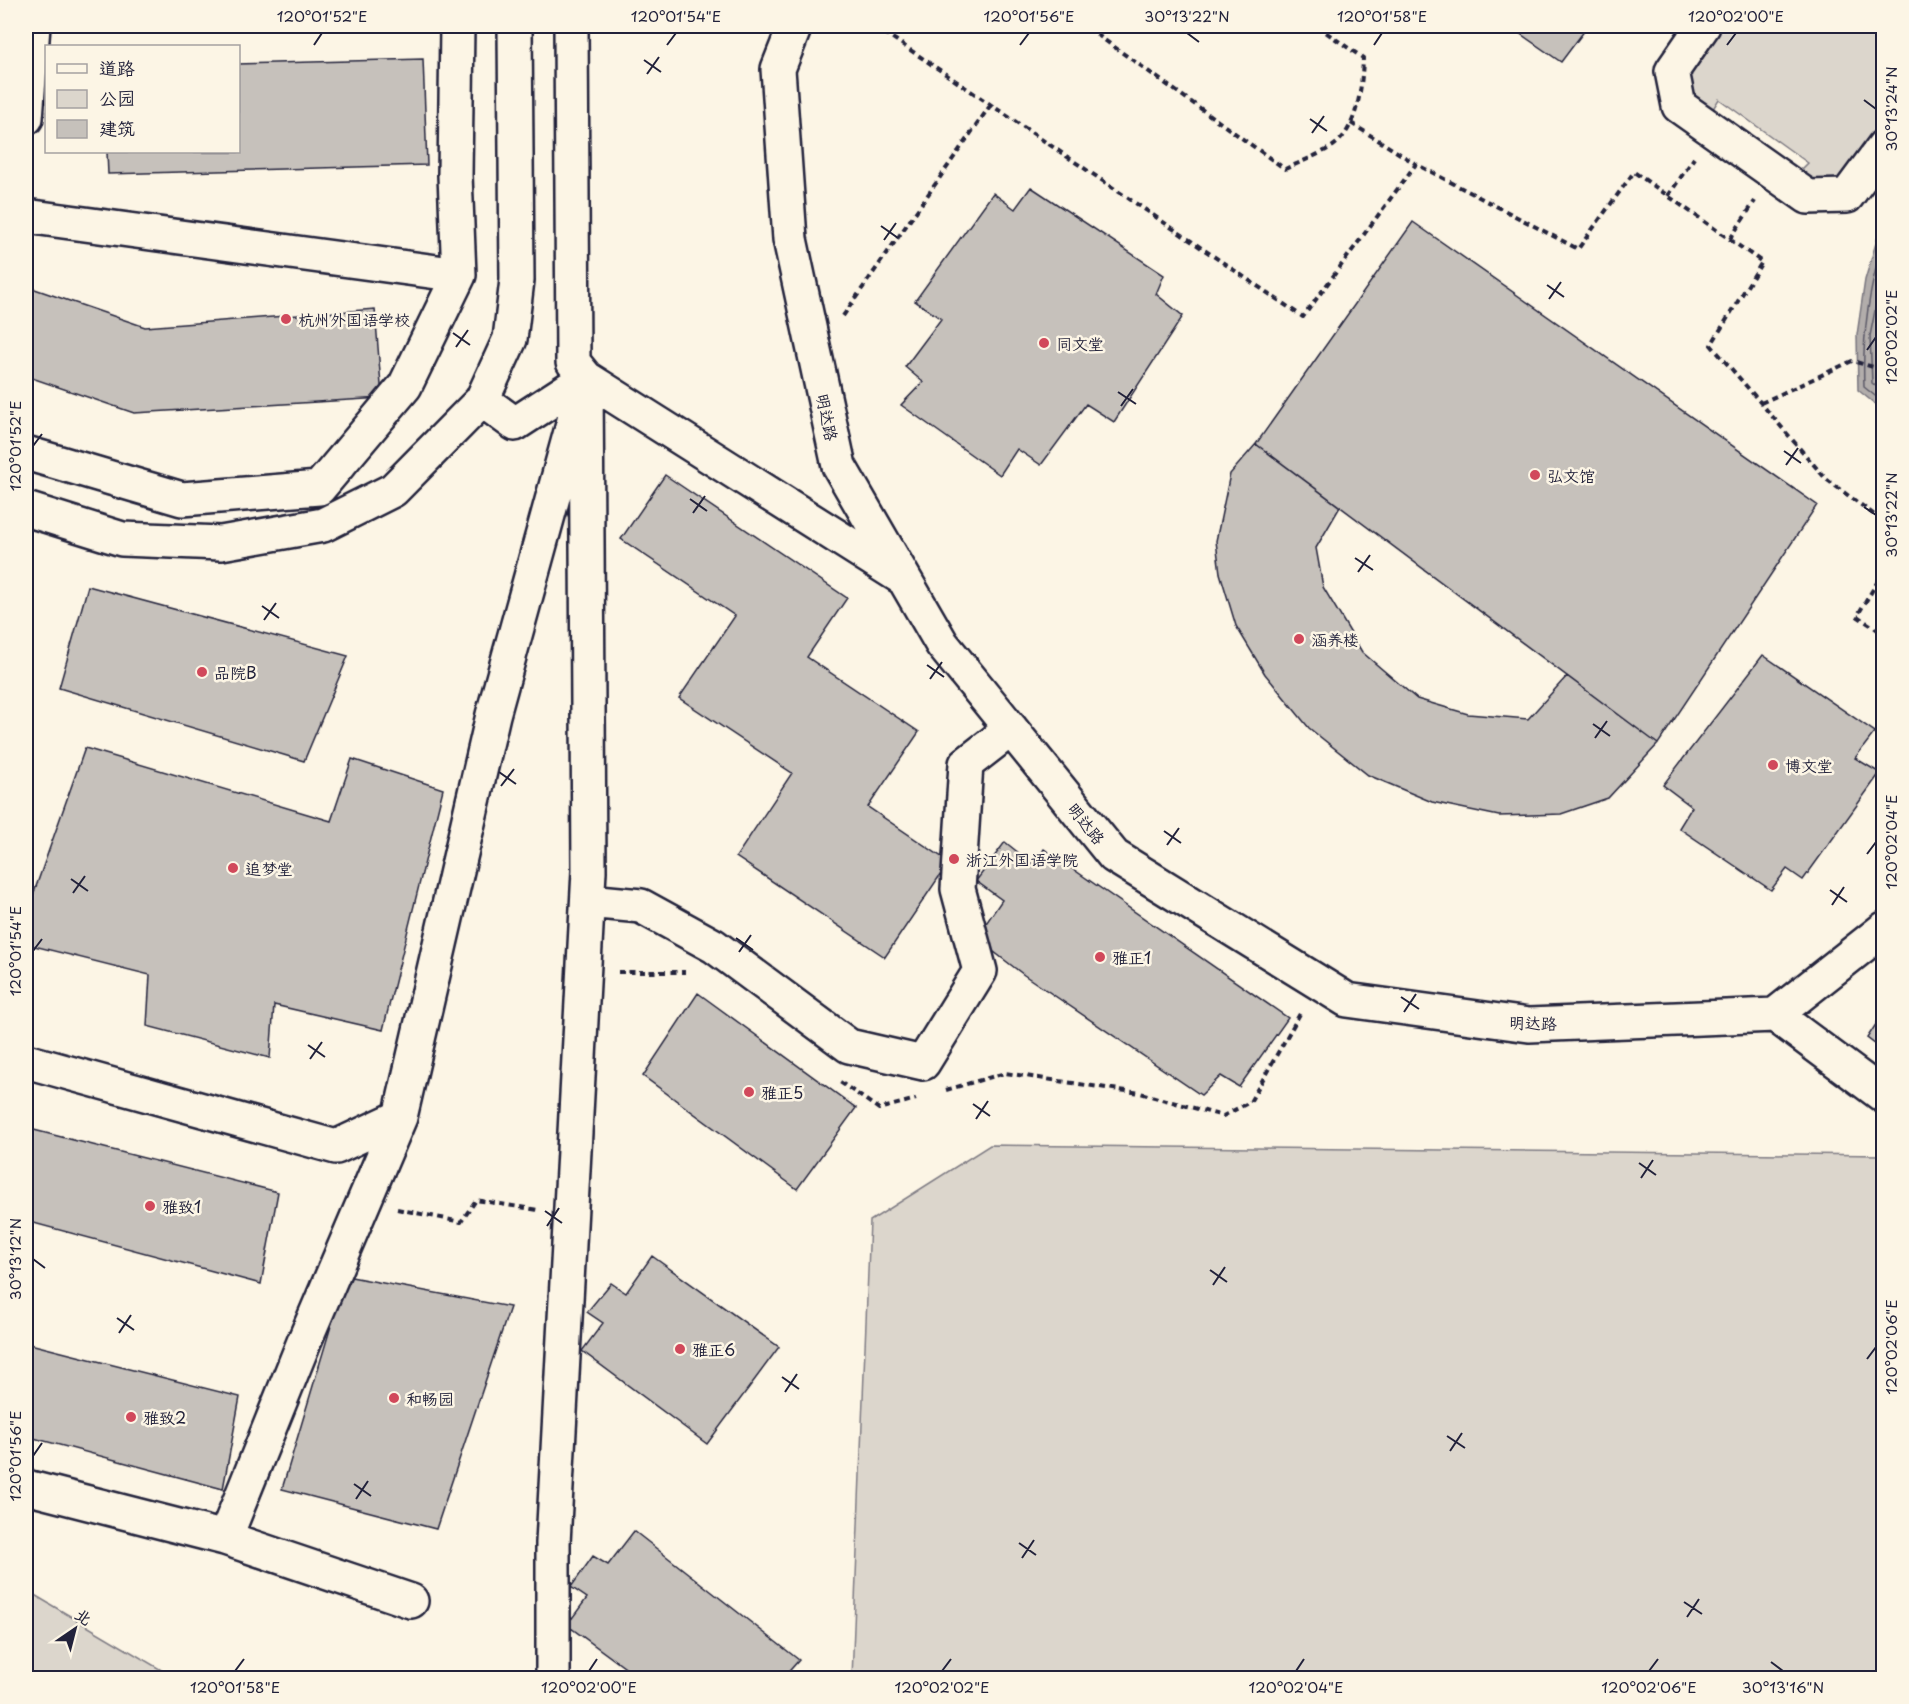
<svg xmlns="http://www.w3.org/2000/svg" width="1909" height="1704" font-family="'Playpen Sans','LXGW WenKai TC',sans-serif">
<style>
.green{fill:#dcd6cc;stroke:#7f7c84;stroke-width:1.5}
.water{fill:#b2adab;stroke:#78757e;stroke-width:1.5}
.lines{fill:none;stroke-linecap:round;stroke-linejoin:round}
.shore{stroke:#5c5a68;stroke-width:1.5}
.building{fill:#c6c1bb;stroke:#22223b;stroke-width:1.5}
.minor-casing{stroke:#22223b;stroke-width:38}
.path{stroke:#22223b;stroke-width:4;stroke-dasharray:6 4.5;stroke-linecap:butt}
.minor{stroke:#fcf5e5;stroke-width:33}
.ticks{fill:none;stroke:#22223b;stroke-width:2}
.poi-dot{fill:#d1495b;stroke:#fcf5e5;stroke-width:2}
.labels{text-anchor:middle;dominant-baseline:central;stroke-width:5;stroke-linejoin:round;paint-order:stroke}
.poi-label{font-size:16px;fill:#22223b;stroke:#fcf5e5;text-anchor:start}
.street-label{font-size:16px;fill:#22223b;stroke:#fcf5e5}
.neatline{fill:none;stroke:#22223b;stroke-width:2}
.ticks-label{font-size:15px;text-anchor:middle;fill:#22223b}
</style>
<rect width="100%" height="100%" fill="#fcf5e5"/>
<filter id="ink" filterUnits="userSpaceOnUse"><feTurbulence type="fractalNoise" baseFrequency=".0167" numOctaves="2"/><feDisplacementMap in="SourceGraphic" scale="12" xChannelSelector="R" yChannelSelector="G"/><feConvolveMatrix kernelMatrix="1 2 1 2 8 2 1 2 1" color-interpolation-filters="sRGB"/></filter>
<g filter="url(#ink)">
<path class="green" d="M1723,26H1883V129L1849,177L1841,183L1816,185L1798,173L1808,163L1719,99L1711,112L1692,95L1687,81L1692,68Z
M990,1145L1883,1155V1678H852L870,1221Z
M26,1590L175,1678H26Z"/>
<path class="water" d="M1883,227V415L1880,408L1858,390L1857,335L1865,280L1879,233Z"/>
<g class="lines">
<path class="shore" d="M1884,238C1869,289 1862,333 1864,387L1884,403
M1884,265L1870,336L1872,383L1884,393
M1884,310L1879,336L1880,378L1884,382"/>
</g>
<path class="building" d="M1509,26H1588L1561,62Z
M423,59L427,165L108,174L107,152H238V64Z
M1031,187L1164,275L1156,294L1183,316L1114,422L1086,404L1041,465L1017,449L1000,475L901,405L923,382L905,367L941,319L915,301L993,193L1015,209Z
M1413,222L1817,505L1658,744L1256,444Z
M26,286L145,327L375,309L382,398L134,413L26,376Z
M1256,444L1340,507L1316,548L1323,587L1362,652L1417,699L1468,714L1528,719L1567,676L1658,744L1608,798L1561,814L1499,816L1432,802L1368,775L1309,728L1265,674L1236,626L1220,573L1216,541L1230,474Z
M665,475L847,598L807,657L919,732L868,807L949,862L885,957L736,857L792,773L679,698L735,616L621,539Z
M88,586L348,656L304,761L59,688Z
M1763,655L1875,732L1855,758L1880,773L1803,880L1787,869L1771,890L1679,828L1692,807L1663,785Z
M85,748L331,821L352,759L443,789L383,1030L274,1005L270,1058L147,1026L150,975L26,944V915Z
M1005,842L1034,865L1044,849L1288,1018L1239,1087L1221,1076L1201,1095L1024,975L976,938L1002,900L976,881Z
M698,993L856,1108L797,1189L643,1076Z
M1884,1012V1051L1867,1038Z
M26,1128L278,1192L261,1284L26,1221Z
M652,1256L779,1347L707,1444L582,1351L603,1323L587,1312L611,1283L626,1293Z
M346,1276L510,1307L436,1529L282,1489Z
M26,1343L240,1397L223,1489L26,1436Z
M634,1531L799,1660L783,1678H639L567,1625L587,1598L571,1587L593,1556L608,1565Z"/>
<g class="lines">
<g class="minor-casing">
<path id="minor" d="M795,26L778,69L790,239L839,466L942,644L1114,856L1347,1000L1529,1025L1775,1015L1884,929
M1703,26L1672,71L1679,106L1808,197L1847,196L1884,146
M26,118L33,26
M26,216L459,275
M586,378L901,577
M482,400L515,424L586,378
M26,453L182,499L319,488L405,386L459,275L455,175L457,26
M26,509L122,539L221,543L323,525L393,490L482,400L510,339L517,280L515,26
M588,901L641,906L714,946L849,1046L923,1063L980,971L958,889L966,764L1011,729
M1775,1015L1884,1096
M26,1061L336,1147L400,1117
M26,1487L225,1538L411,1601
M225,1538L304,1342L400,1117L493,715L575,417
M553,1678V1543L589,871L586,378L573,362L571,26"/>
</g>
<path class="path" d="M875,26L1303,317L1416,164L1578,249L1634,172L1762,262L1711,345L1826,479L1884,522
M1092,26V31L1285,169C1301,162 1318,155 1333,146C1358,129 1362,86 1363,58L1317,26
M1351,123L1416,164
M1668,196L1694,158
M1730,239L1755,201
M843,316L992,103
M1761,403L1852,361L1884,370
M1884,571L1857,616L1884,634
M618,972H685
M840,1082L879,1109L916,1099
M946,1090L1005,1073L1140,1093L1223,1116L1250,1102L1301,1012
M397,1209L461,1222L476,1200L538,1210"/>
<use href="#minor" class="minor"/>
</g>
</g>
<path class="ticks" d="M1187,33L1199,42M314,45L322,33M667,45L676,33M1020,45L1029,33M1374,45L1382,33M1727,45L1736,33M644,60L661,72M647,74L659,57M1864,100L1876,109M1310,119L1327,131M1312,133L1324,116M881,226L898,238M884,240L896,223M1547,285L1564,297M1549,299L1561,282M453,333L470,345M456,347L468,330M1867,350L1876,337M1118,392L1136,404M1121,406L1133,389M33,446L42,434M1784,451L1801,463M1786,465L1798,448M690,499L707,511M1864,507L1876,515M693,513L705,496M1355,558L1373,570M1358,572L1370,555M262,606L279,618M264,620L276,603M927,665L944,677M930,679L942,662M1593,724L1610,736M1595,738L1607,721M499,772L516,784M501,786L514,769M1164,831L1181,843M1167,845L1179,828M1867,854L1876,842M71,879L88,891M1830,890L1847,902M73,893L85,876M1832,905L1844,887M736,938L753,950M33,951L42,939M739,952L751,935M1401,997L1419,1009M1404,1012L1416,994M308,1045L325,1057M310,1059L322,1042M973,1104L990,1116M976,1119L988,1101M1639,1163L1656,1175M1641,1178L1653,1160M545,1211L562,1223M547,1226L559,1208M33,1259L45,1268M1210,1270L1227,1282M1213,1285L1225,1267M117,1318L134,1330M119,1333L131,1315M1867,1359L1876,1347M782,1377L799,1389M785,1392L797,1374M1447,1436L1465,1448M1450,1451L1462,1433M33,1456L42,1443M354,1484L371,1496M356,1499L368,1481M1019,1543L1036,1555M1022,1558L1034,1540M1684,1602L1702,1614M1687,1617L1699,1599M1771,1662L1783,1671M235,1671L244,1659M589,1671L597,1659M942,1671L951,1659M1296,1671L1304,1659M1649,1671L1658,1659"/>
<g class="poi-dot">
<circle cx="286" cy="319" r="6"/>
<circle cx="1044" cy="343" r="6"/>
<circle cx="1535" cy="475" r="6"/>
<circle cx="1299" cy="639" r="6"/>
<circle cx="202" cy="672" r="6"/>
<circle cx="1773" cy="765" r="6"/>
<circle cx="954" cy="859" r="6"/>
<circle cx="233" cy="868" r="6"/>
<circle cx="1100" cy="957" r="6"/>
<circle cx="749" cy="1092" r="6"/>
<circle cx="150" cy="1206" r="6"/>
<circle cx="680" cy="1349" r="6"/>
<circle cx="394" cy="1398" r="6"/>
<circle cx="131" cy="1417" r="6"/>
</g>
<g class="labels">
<g class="poi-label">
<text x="298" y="319">杭州外国语学校</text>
<text x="1056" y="343">同文堂</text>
<text x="1547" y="475">弘文馆</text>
<text x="1311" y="639">涵养楼</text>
<text x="214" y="672">品院B</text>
<text x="1785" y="765">博文堂</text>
<text x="966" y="859">浙江外国语学院</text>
<text x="245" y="868">追梦堂</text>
<text x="1112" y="957">雅正1</text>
<text x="761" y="1092">雅正5</text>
<text x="162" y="1206">雅致1</text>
<text x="692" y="1349">雅正6</text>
<text x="406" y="1398">和畅园</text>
<text x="143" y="1417">雅致2</text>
</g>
<g class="street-label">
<text transform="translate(828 417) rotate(78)">明达路</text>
<text transform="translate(1087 823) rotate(51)">明达路</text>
<text transform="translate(1533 1022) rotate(2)">明达路</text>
</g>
</g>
<rect width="1909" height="1704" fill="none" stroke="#fcf5e5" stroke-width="66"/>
<rect x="45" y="45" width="195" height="108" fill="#fcf5e5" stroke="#a5a1a1" stroke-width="1.5"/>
<rect x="57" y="64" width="30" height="9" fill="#fcf5e5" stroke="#a5a1a1" stroke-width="1.5"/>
<text x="99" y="75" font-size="18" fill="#22223b">道路</text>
<rect x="57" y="90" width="30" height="18" fill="#dcd6cc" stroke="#a5a1a1" stroke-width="1.5"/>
<text x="99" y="105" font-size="18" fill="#22223b">公园</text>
<rect x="57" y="120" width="30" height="18" fill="#c6c1bb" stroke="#a5a1a1" stroke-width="1.5"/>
<text x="99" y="135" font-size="18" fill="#22223b">建筑</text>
<g transform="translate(75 1629) rotate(35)" stroke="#fcf5e5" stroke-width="4.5" paint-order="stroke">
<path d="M0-4.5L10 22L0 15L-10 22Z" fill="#22223b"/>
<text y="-9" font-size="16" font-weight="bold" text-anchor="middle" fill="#22223b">北</text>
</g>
<rect x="33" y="33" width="1843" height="1638" class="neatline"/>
<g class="ticks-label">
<text x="322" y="22">120°01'52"E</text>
<text x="676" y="22">120°01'54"E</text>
<text x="1029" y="22">120°01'56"E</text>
<text x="1187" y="22">30°13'22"N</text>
<text x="1382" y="22">120°01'58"E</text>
<text x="1736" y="22">120°02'00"E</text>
<text transform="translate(1892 109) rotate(-90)" y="5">30°13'24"N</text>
<text transform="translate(1892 337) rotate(-90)" y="5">120°02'02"E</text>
<text transform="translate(16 446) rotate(-90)" y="5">120°01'52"E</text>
<text transform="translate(1892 515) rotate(-90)" y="5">30°13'22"N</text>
<text transform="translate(1892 842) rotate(-90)" y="5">120°02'04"E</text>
<text transform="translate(16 951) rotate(-90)" y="5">120°01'54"E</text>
<text transform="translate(16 1259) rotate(-90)" y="5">30°13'12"N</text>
<text transform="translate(1892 1347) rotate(-90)" y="5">120°02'06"E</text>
<text transform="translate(16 1456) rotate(-90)" y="5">120°01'56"E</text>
<text x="235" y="1693">120°01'58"E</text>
<text x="589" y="1693">120°02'00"E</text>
<text x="942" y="1693">120°02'02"E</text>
<text x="1296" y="1693">120°02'04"E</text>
<text x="1649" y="1693">120°02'06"E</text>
<text x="1783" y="1693">30°13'16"N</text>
</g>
</svg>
